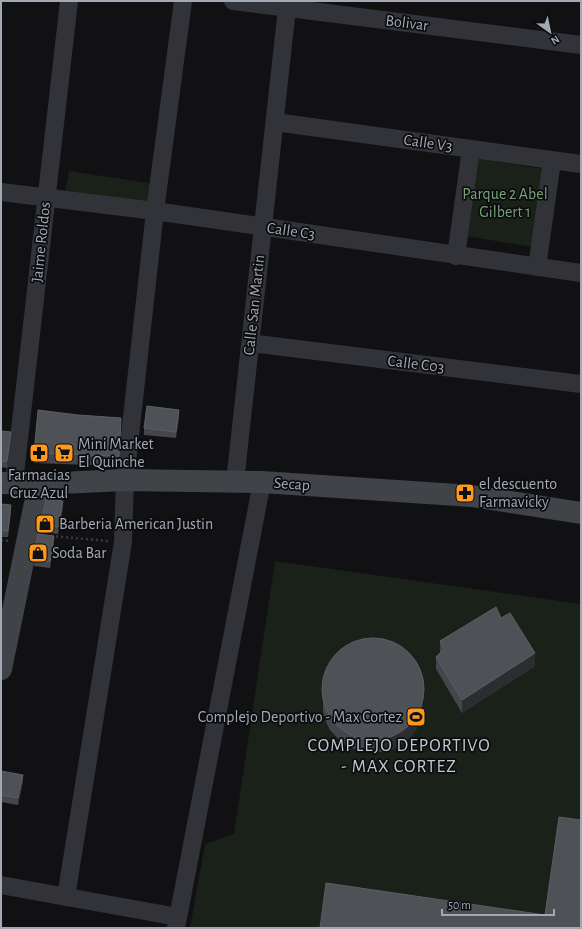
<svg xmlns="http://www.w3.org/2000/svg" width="582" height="929" font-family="'Alegreya Sans',sans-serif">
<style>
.green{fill:#192119}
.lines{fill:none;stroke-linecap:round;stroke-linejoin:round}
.path{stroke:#383b3f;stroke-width:2.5;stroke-dasharray:2 3;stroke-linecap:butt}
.street{stroke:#323338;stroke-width:18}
.secondary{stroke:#404348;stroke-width:22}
.wall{fill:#44464b}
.shaded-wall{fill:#2b2d30}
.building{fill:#4e5156;stroke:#5b5f65}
.labels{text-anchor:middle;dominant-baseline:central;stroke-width:3.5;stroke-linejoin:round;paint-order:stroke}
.street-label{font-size:16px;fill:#a1a9b5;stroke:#0c0c0e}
.park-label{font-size:16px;fill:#78a276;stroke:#0c0c0e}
.poi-label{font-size:16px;fill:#a1a9b5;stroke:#0c0c0e;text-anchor:start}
.quarter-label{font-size:18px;letter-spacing:1px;fill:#c2c8d1;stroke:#0c0c0e}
</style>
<rect width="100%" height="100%" fill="#111113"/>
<path class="green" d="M478,159L544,169L532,247L466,236Z
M69,171L155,184L152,202L65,192Z
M275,561L581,604V832L545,927L190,928L205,844L234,834Z"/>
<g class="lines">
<path class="path" d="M51,536L108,541
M1,540L9,541"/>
<path class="street" d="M233,1L581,45
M275,122L581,164
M1,192L155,211L581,273
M456,256L471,149
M537,267L552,161
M250,343L581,384
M235,482L287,8
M14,483L69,1
M1,885L178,917
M66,897L123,542L125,480L155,211L183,1
M176,928L262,482"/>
<path class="secondary" d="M1,483L39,484L125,480L262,482L472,496L581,513
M1,669L39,484"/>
</g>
<path class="wall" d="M179,417L176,438L144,435V428Z
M121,428L119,466L34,463V453Z
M1,431L11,439L7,468L1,467Z
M1,504L11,512L8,537H1Z
M63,508L58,534L41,532V525Z
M54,543L50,568L34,566V559Z
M501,618L535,666L462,713L436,669V657L440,653V641Z
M323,679H423V712L416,730L410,738L393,749L383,752H363L344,745L330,730L326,722L323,712Z
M1,771L23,782L18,805L1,802Z"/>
<path class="shaded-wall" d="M179,410V417L176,438V432Z
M121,418V428L119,466V456Z
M11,432V439L7,468V461Z
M63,501V508L58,534V527Z
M11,505V512L8,537V531Z
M54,536V543L50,568V562Z
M535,653V666L462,713V700Z
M423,699V712L416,730L410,738L393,749L383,752V740Z
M23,775V782L18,805V798Z"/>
<path class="building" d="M147,406L179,410L176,432L144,428Z
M38,410L78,415L121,418L119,456L34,453Z
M1,431L11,432L7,461H1Z
M46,499L63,501L58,527L41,525Z
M1,504L11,505L8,531L1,530Z
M38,534L54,536L50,562L34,559Z
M496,607L501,618L510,613L535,653L462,700L436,657L444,649L440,641Z
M322 689a51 51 0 1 1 102 0a51 51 0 1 1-102 0Z
M1,771L23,775L18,798L1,795Z
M559,817L581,820V926L578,928H320L326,883L545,915Z"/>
<defs>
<g id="pharmacy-square" transform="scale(1)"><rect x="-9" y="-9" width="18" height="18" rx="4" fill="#ff981d" stroke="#0c0c0e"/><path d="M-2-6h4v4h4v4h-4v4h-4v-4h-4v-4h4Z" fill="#111"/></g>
<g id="supermarket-square" transform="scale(1)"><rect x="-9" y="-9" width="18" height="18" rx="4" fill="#ff981d" stroke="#0c0c0e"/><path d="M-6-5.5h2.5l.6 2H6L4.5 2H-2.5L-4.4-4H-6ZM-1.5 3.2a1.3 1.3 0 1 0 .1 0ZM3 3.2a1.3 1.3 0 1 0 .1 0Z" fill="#111"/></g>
<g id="shop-square" transform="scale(1)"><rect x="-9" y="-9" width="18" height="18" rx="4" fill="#ff981d" stroke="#0c0c0e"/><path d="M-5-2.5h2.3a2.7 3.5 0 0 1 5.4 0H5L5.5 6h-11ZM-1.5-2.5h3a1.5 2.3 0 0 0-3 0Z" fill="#111"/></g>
<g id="stadium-square" transform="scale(1)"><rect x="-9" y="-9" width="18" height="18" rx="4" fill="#ff981d" stroke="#0c0c0e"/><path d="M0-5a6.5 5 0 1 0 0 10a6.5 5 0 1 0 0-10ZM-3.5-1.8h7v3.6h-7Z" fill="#111"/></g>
</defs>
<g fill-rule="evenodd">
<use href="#pharmacy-square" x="39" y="453"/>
<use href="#supermarket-square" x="64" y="453"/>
<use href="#pharmacy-square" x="465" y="493"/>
<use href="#shop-square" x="45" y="524"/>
<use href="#shop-square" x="38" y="553"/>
<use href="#stadium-square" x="416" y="717"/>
</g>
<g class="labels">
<g class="street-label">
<text transform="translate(407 23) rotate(7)">Bolivar</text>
<text transform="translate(428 143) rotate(8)">Calle V3</text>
<text transform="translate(291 231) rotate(8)">Calle C3</text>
<text transform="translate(41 242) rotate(-84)">Jaime Roldos</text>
<text transform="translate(254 305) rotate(-84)">Calle San Martin</text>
<text transform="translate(416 364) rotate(7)">Calle C03</text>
<text transform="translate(292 484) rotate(4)">Secap</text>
</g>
<g class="park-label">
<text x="505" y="194">Parque 2 Abel<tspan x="505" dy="18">Gilbert 1</tspan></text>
</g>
<g class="poi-label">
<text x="78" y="444">Mini Market<tspan x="78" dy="18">El Quinche</tspan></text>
<text x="39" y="475" text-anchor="middle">Farmacias<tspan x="39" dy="18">Cruz Azul</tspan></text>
<text x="479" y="484">el descuento<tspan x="479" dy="18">Farmavicky</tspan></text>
<text x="59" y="524">Barberia American Justin</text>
<text x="52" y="553">Soda Bar</text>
<text x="402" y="717" text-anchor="end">Complejo Deportivo - Max Cortez</text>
</g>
<g class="quarter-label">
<text x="399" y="746">COMPLEJO DEPORTIVO<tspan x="399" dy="21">- MAX CORTEZ</tspan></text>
</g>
</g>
<rect width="582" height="929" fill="none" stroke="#a1a9b5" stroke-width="4"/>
<g transform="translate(550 32) rotate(147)" stroke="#0c0c0e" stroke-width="3" paint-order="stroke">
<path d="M0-3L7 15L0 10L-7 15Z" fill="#a1a9b5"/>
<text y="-6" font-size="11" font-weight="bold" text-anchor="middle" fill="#a1a9b5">N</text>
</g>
<path d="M442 909v6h112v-6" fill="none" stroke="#a1a9b5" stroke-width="2"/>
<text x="448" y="909" font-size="12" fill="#a1a9b5" stroke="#0c0c0e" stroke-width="3" paint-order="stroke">50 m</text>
</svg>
